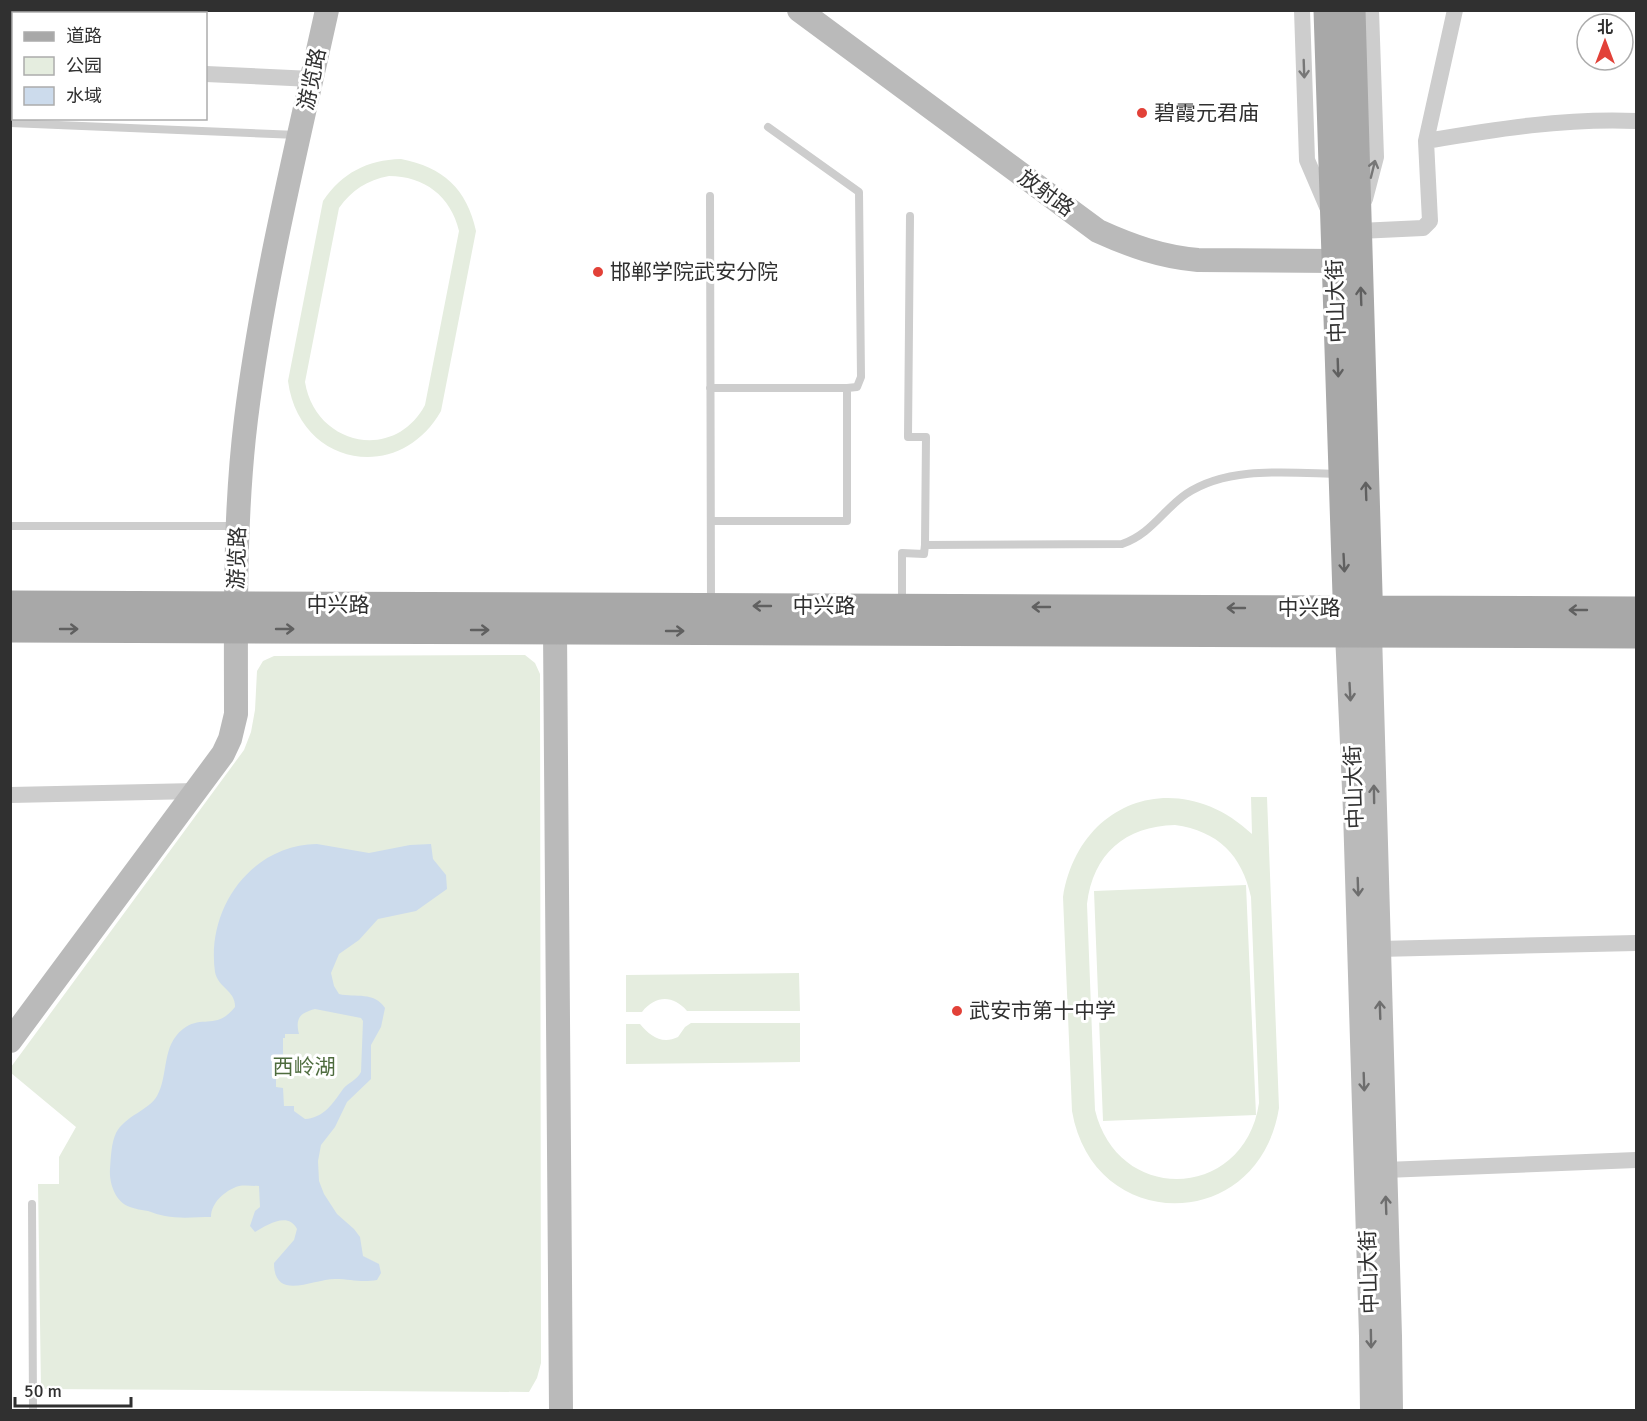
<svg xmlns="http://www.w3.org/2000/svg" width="1647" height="1421" font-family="Signika,'Noto Sans SC',sans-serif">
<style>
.green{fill:#e5eddf;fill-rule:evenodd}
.water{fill:#ccdbec;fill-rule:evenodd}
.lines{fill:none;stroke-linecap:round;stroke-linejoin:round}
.lane{stroke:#cdcdcd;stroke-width:8}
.street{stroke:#cdcdcd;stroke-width:16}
.secondary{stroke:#bababa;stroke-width:24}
.primary{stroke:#a8a8a8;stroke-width:27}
.oneway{stroke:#777}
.oneway2{stroke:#606060}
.oneway3{stroke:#6e6e6e}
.poi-dot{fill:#e24138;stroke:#fff;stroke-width:2}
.labels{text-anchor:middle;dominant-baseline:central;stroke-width:6;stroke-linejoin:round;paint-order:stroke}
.street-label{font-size:21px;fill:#303030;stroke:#fff}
.poi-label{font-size:21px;fill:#303030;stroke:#fff;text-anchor:start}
.park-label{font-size:21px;fill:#4e6c3e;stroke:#fff}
</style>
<rect width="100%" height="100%" fill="#fff"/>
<path class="green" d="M401,159C443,167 467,189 476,231L441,411C399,485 299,466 288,381L323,201C342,173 367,160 401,159ZM389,176C424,176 451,196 459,231L425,405C394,463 315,445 305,382L339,208C352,190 367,180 389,176Z
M525,655L535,663L540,674L541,1363L537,1378L529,1392L41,1389L38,1184H59V1157L76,1127L11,1073V1067L244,750L251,732L255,710L257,671L263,661L274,656Z
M1251,797H1267L1279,1108C1259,1234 1093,1235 1072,1111L1063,897C1079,798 1180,766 1252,834ZM1175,825C1218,831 1242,855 1251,897L1259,1103C1245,1200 1118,1206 1095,1110L1087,904C1093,854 1125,826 1175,825Z
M1246,885L1256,1115L1103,1121L1094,891Z
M799,973L800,1011H687C673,995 656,995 642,1012H626V975Z
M691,1023H800V1062L626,1064V1024H640C650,1036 662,1045 678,1037L685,1027Z"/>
<path class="water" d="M317,844L369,853L410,845L431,844L433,859L446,875L447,889L416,911L378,919L359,940L339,954L331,973L334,986L339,994C356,998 374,991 385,1008L381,1027L371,1045V1079L347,1102L335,1127L321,1145L318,1161L319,1181L324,1194L337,1214L354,1229L360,1237L363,1256L379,1264L381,1273L377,1280C361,1283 351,1279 335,1279C313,1279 274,1302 274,1263L294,1240L297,1229C288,1211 267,1225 255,1232L250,1226L255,1211L260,1207L259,1186C253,1186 245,1185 239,1186C225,1190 211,1203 211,1217C197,1217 180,1219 165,1216C159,1215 154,1213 148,1211C142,1210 135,1209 130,1207C115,1202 109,1183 110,1169C111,1157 111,1144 116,1133C126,1115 148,1111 157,1096C169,1075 161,1046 183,1029C202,1014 216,1031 235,1007C236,991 218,988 215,972C206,908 251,845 317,844ZM315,1009L361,1018L363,1021L361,1072C357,1080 349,1082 343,1089C333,1103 324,1118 305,1119L294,1111V1106H284L283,1088L276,1087V1055H283V1038H285V1034H299C295,1018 300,1013 315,1009Z"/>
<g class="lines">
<path class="lane" d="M10,123L298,135
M768,127L859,192L861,377L857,387L847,388
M710,196L711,604
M710,388H847V521H711
M10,526H235
M925,545L1122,544C1151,534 1163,510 1186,494C1229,465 1291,473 1340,474
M902,605V553L924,554L925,545L926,437H908L910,216
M32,1204L33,1410"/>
<path class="street" d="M1302,10L1307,160L1328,209
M10,65L14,66
M206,74L312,79
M1426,141C1496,129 1566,118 1636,121
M1365,199L1376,157L1371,10
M1359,231L1423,228L1430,221L1426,141L1455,10
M10,795L196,791
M1378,949L1636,943
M1385,1170L1636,1160"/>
<path class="secondary" d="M799,10L1098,231C1131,246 1162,257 1198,260L1335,261
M555,630L561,1410
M1347,633L1355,811L1371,1336L1372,1410
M1370,633L1390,1336L1391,1410
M10,1041L223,754L230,739L236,714C236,615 234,517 246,419C263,282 297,146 327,10"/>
<path class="primary" d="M1327,10L1347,626
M1352,10L1370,627
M10,604L1636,610
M10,629L1636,635"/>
</g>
<defs><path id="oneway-shaft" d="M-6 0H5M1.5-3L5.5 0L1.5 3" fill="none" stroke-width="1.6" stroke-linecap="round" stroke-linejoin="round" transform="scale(1.5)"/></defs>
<g class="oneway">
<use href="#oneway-shaft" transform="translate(1304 69) rotate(88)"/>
<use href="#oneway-shaft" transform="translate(1373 169) rotate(-76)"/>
</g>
<g class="oneway2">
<use href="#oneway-shaft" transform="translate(1361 296) rotate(-92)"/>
<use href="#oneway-shaft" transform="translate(1338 368) rotate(88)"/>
<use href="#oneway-shaft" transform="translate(1366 491) rotate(-92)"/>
<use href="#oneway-shaft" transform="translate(1344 563) rotate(87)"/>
<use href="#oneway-shaft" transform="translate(762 606) rotate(-180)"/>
<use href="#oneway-shaft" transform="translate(1041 607) rotate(-180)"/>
<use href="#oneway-shaft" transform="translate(1236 608) rotate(-180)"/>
<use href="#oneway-shaft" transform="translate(1578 610) rotate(-180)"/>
<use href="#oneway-shaft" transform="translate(69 629)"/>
<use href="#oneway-shaft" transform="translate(285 629)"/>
<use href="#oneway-shaft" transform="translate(480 630)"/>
<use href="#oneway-shaft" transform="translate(675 631)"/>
</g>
<g class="oneway3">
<use href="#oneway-shaft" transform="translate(1350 692) rotate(87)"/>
<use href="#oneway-shaft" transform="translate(1374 794) rotate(-91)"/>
<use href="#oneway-shaft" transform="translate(1358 887) rotate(88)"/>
<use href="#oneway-shaft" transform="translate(1380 1010) rotate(-92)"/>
<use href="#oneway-shaft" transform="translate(1364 1082) rotate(88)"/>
<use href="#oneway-shaft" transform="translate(1386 1205) rotate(-92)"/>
<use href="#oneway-shaft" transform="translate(1371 1339) rotate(89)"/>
</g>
<g class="poi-dot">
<circle cx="1142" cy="113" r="6"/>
<circle cx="598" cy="272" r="6"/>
<circle cx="957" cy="1011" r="6"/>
</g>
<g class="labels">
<g class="street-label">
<text transform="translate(312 79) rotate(-78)">游览路</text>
<text transform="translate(1046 193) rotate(36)">放射路</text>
<text transform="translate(1336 301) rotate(-92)">中山大街</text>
<text transform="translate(237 558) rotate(-88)">游览路</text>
<text x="338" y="605">中兴路</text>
<text x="824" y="606">中兴路</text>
<text x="1309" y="608">中兴路</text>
<text transform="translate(1354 787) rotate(-92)">中山大街</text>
<text transform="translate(1369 1272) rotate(-92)">中山大街</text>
</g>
<g class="poi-label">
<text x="1154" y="113">碧霞元君庙</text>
<text x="610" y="272">邯郸学院武安分院</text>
<text x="969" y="1011">武安市第十中学</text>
</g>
<g class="park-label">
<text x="304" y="1067">西岭湖</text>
</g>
</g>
<rect width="1647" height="1421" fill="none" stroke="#303030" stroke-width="24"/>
<rect x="12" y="12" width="195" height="108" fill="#ffffff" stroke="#acacac" stroke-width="1.5"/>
<rect x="24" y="32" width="30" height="9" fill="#a8a8a8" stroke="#acacac" stroke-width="1.5"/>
<text x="66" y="42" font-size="18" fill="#303030">道路</text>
<rect x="24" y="57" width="30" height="18" fill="#e5eddf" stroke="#acacac" stroke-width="1.5"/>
<text x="66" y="72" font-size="18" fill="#303030">公园</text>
<rect x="24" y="87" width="30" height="18" fill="#ccdbec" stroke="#acacac" stroke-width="1.5"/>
<text x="66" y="102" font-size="18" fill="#303030">水域</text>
<g transform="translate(1605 42)"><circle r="28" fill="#ffffff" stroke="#acacac" stroke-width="1.5"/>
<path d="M0-4.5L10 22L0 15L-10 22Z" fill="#e24138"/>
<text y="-9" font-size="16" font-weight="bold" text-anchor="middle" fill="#303030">北</text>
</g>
<path d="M15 1397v9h116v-9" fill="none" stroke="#303030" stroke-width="3"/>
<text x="24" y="1397" font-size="18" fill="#303030" stroke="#ffffff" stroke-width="4.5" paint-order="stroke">50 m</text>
</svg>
